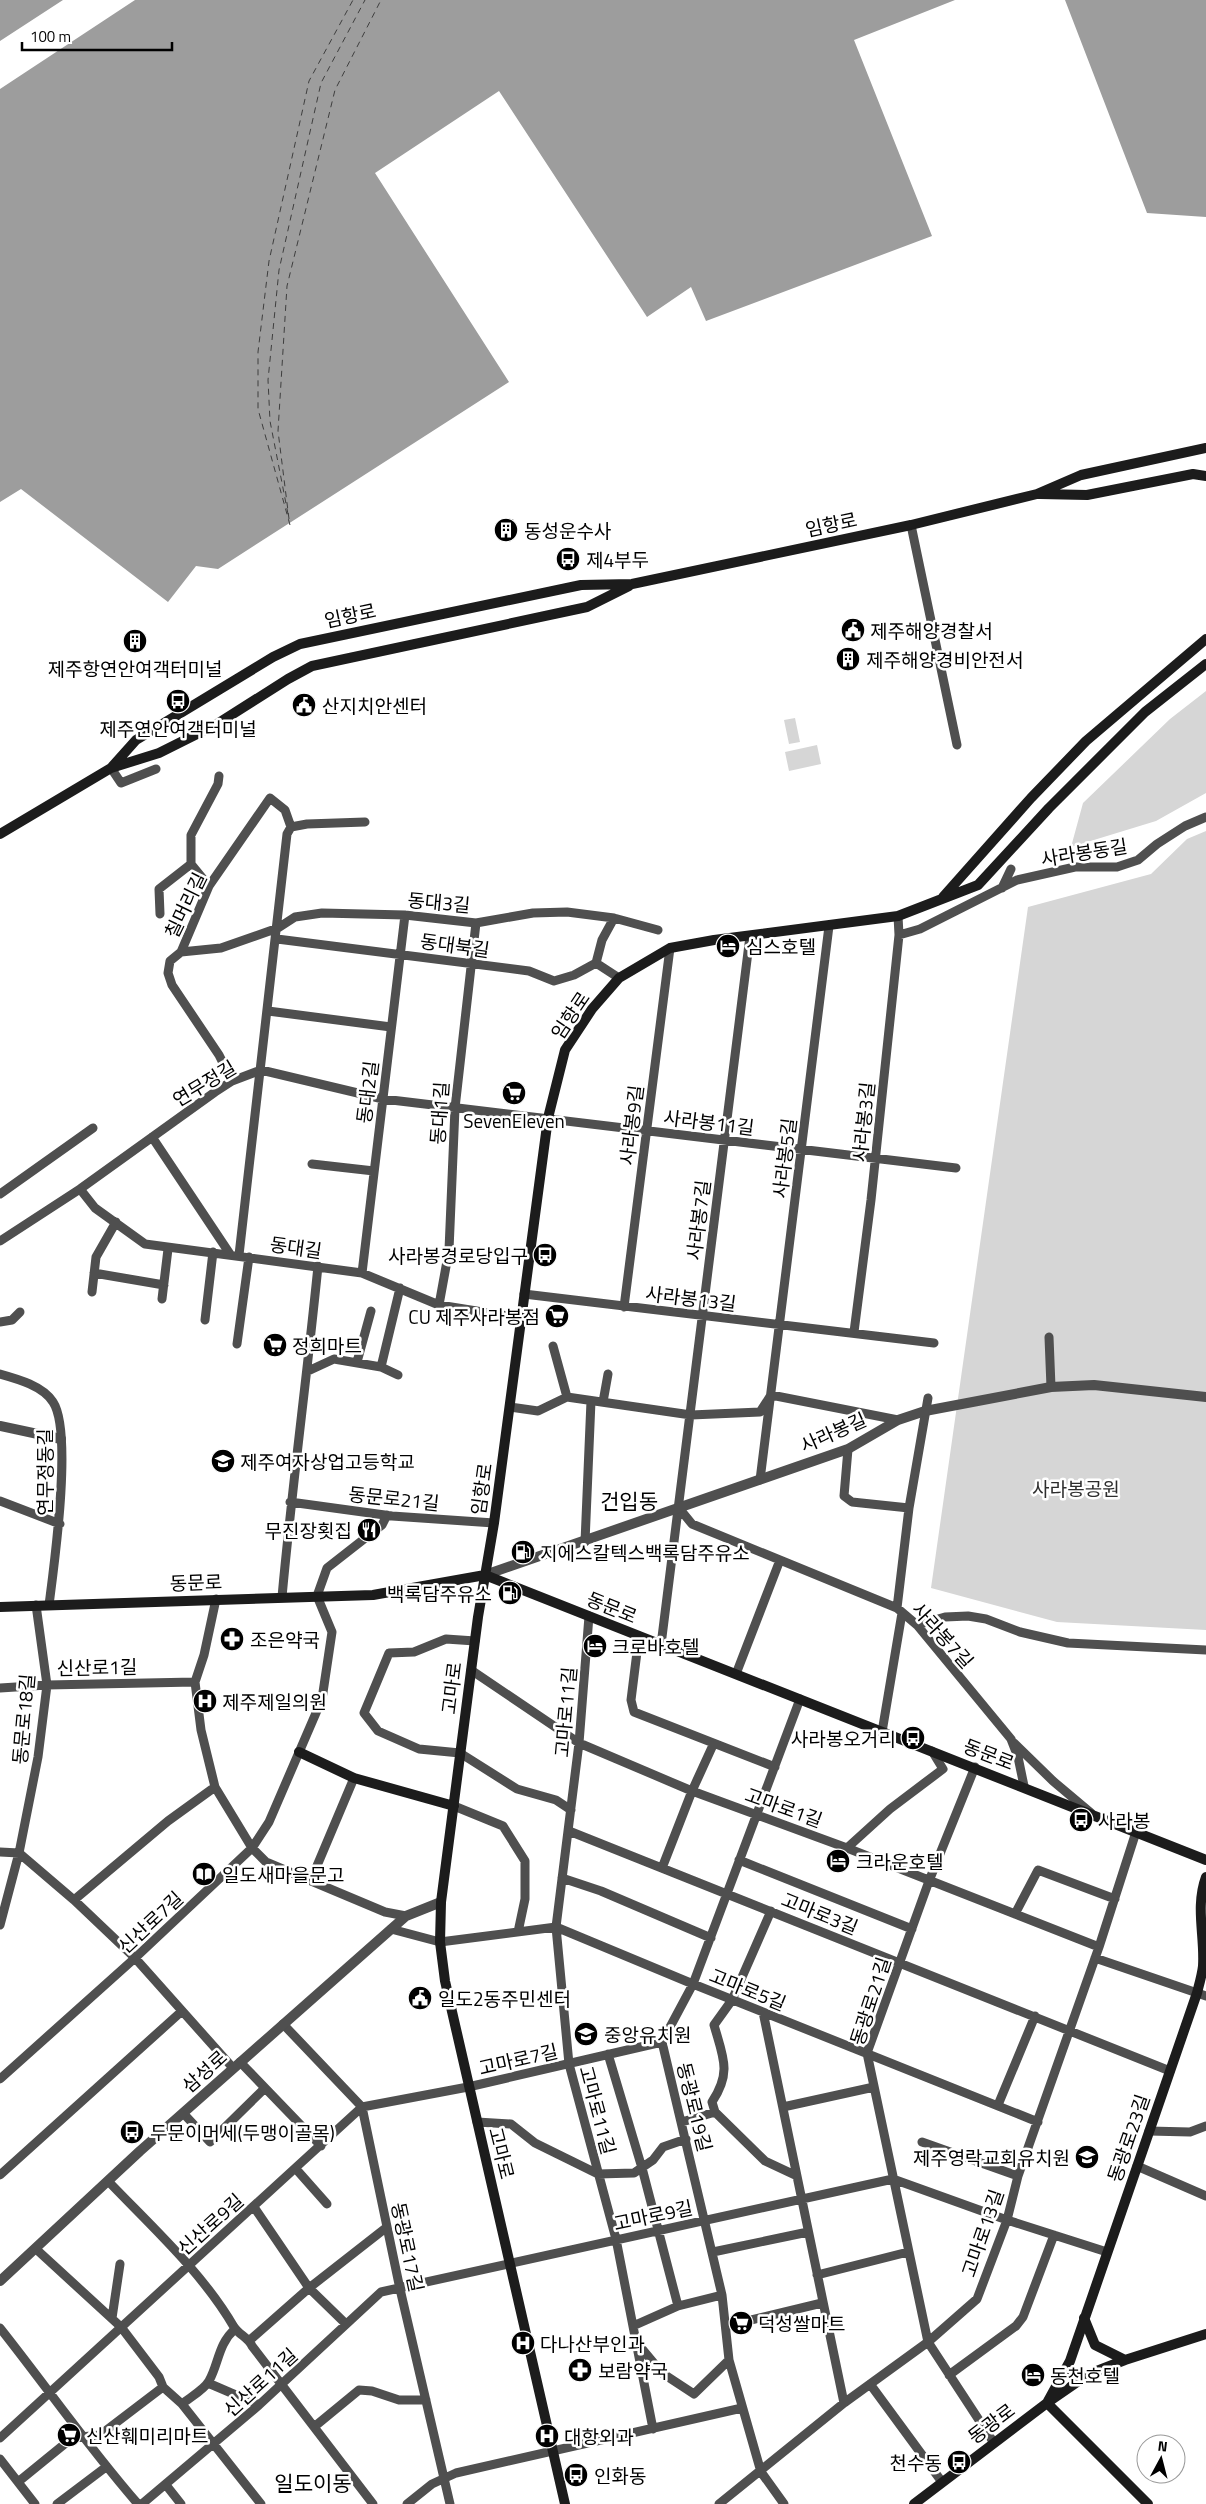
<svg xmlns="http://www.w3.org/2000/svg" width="1206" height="2504" font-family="'Titillium Web','Noto Sans KR',sans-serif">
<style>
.green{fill:#d6d6d6}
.water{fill:#9d9d9d}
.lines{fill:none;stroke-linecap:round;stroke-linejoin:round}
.ferry{stroke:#3e3e3e;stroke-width:1;stroke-dasharray:6 5;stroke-linecap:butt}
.minor{stroke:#4f4f4f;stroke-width:9}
.tertiary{stroke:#4f4f4f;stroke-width:10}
.secondary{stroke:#1c1c1c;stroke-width:10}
.labels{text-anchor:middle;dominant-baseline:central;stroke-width:5;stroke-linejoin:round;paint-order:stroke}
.street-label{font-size:19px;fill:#000;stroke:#fff}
.poi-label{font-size:19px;fill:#000;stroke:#fff;text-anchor:start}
.park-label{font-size:19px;fill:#2d2d2d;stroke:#fff}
.quarter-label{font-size:21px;fill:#000;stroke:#fff}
</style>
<rect width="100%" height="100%" fill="#fff"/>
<path class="green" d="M1206,691V793L1156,821L1071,847L1083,803L1170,719Z
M795,718L800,742L789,744L784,720Z
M817,745L821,764L789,771L785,752Z
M1206,831V1630L1057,1622L931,1588L1028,907L1151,874L1187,839Z"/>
<path class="water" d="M0,0H63L0,41Z
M135,0H955L854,40L932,236L706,321L691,287L647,317L499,91L375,173L509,382L218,569L196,566L168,602L21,489L0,502V89Z
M1065,0H1206V217L1147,213Z"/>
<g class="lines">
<path class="ferry" d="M288,514L270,421L268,380L279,270L321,83L365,0
M289,519L278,431L287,286L335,90L381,0
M290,525L258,409V352L269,261L309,81L353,0"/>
<path class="minor" d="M911,525L957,745
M111,768L121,783L156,769
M209,886L191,864V835L218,784L219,776
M1002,888L1011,869
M160,914L159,889L191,864
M899,935L920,929L1017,880L1075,867H1117L1138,860L1157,844L1185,826L1206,817
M277,939L529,971L554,981L574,975L596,963L619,978
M181,952L221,948L278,928L295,917L322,913L405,915L476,923L533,913L567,912L614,918L658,930
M596,963L602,940L614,918
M268,1011L391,1027
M232,1081L219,1055L172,985L168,973L170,961L181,952L209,886L270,798L285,810L291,827
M152,1137L230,1254
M312,1164L374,1171
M80,1189L95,1208L145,1244L362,1273L439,1305L521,1318
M0,1194L93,1128
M0,1241L80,1189L215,1092L232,1081L261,1070L383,1099L956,1168
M239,1255L287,834L291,827L307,824L365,822
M94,1273L164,1285
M362,1273L405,915
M92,1292L96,1257L116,1222
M524,1294L934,1343
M162,1299L168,1249
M439,1305L449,1250L455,1108L476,923
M624,1307L670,948
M205,1320L213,1252
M0,1322L12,1320L20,1312
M854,1332L871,1200L899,935L898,916
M1049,1337L1051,1387
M237,1344L249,1257
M553,1346L567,1397
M357,1362L371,1311
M381,1367L400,1288
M308,1371L334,1359L381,1367L398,1375
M0,1374C18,1379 43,1386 53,1402C73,1432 54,1566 49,1605
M603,1402L608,1374
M510,1407L538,1411L567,1397L691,1415L760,1412L771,1395L898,1420
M848,1449L844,1496L852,1502L909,1508
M760,1480L829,926
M0,1501L60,1524
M290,1502L392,1516L494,1523
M679,1508L692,1524L897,1608L917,1625L1011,1739L1018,1757L1024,1786
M585,1542L591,1401
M282,1597C292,1487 307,1377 318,1266
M216,1599L204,1655L195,1682L201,1730L215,1787L252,1848L266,1862L385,1912L406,1916
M36,1605L47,1685L38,1757L19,1853L74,1900L135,1958L233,2068
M897,1608L909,1508L928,1398
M589,1616L579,1743L556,1927L569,2064L616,2239L653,2429
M917,1625L945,1617L968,1616L986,1619L1020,1632L1068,1643L1206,1650
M639,1636L631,1700L634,1712L775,1767
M475,1641L446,1639L414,1652L389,1653L364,1713L378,1731L419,1749L460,1753L517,1789L556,1800L571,1810
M661,1645L750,936
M471,1670L579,1743L692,1791L847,1848L1099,1947
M736,1674L780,1560
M0,1688L47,1685L195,1682
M882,1732L902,1613
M1014,1743L1053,1781L1091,1813
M975,1767L929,1881L867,2053L928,2342L994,2443
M454,1806L503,1826L525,1861V1899L518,1932
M569,1831L1170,2071
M847,1848L890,1809L943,1769L932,1751
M0,1852L19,1853L0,1925
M739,1860L912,1929
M662,1868L692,1791L713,1745
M562,1878L601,1891L711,1938
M311,1880L354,1778
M74,1900L168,1821L215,1787
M771,1911L732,2000L714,2025C723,2057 732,2072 712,2102L715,2112L765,2161L797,2176
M1015,1914L1038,1870L1115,1899
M391,1929L440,1942L556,1927L693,1984L1038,2122
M1095,1958L1206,1996
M763,2012L844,2403
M283,2024L362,2107L400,2289L450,2504
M608,2054L642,2168L678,2306
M240,2062L321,2146
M0,2079L135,1958L252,1848L269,1822L322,1699L332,1632L317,1596L327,1568L382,1525L387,1515
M998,2105L1035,2016
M783,2107L874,2087
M183,2113L210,2142L265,2088
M477,2122L511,2124L535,2143L598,2174L634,2173L653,2160L663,2147L686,2139
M682,2122L715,2112
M1149,2131L1190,2132L1206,2126
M922,2142L1018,2176
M1137,2166L1206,2196
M296,2169L327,2204
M0,2175L182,2011
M108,2181C152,2227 202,2272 234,2327C239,2335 248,2337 252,2346L373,2504
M254,2207L309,2288L346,2324
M36,2249L121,2327L159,2377L163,2387L182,2404L261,2504
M713,2252L808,2232
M817,2275L908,2252
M112,2318L120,2264
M633,2326L678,2306L722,2295
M726,2326L822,2303
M0,2328C46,2386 89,2448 138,2504
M250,2340L309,2288L387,2227
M637,2343L662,2373L694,2394L729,2360
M949,2375L1016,2326L1023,2317L1054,2235
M208,2383L259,2405
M870,2384L942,2482
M182,2404C189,2398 204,2390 209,2381C219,2363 218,2344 235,2329
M314,2427L359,2390L372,2391L399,2400H426
M0,2438L362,2107L468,2087L662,2042
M0,2459L35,2504
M18,2482L72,2438L100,2435L163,2387
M166,2485L181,2504
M57,2504L106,2467
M142,2504L259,2405L381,2292L893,2179L1007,2220L1107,2252
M407,2504L432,2484L456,2473L742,2408
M719,2504L844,2403L928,2342L977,2299L1007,2220L1018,2176L1099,1947L1136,1832
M784,2504L761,2472L729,2360L722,2295L662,2042L693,1984L800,1699"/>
<path class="tertiary" d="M0,1426L61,1439
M485,1575L848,1449L898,1420L925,1411L1051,1387L1094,1385L1206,1397
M0,2281L140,2151L406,1916L441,1902"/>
<path class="secondary" d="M1040,494L1087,495L1193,474L1206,476
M111,768L136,740L273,657L300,644L581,585L632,584L911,525L1037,494L1081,475L1206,448
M0,834L111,768L159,753L217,724L288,679L312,666L587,607L629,586
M943,897L1031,798L1086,741L1206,639
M0,1607L373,1595L485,1575L1206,1860
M299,1752L354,1778L454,1806
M1084,2318L1095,2345L1125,2360
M565,2504L445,1981L440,1942L441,1902L478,1617L494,1523L548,1118L565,1050L592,1009L619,978L670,948L714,940L898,916L978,885L1049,808L1145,712L1206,664
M914,2504L1047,2403L1089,2374L1125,2360L1206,2334
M1148,2504L1047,2403L1070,2361L1197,1993C1199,1985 1202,1975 1203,1966C1205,1936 1195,1907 1206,1877"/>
</g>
<defs>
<g id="building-disc" transform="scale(1.25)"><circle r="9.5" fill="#000" stroke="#fff"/><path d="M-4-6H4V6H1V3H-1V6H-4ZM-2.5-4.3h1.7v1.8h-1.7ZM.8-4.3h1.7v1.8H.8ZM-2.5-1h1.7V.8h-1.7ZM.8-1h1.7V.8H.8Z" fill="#fff"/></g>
<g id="bus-disc" transform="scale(1.25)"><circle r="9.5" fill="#000" stroke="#fff"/><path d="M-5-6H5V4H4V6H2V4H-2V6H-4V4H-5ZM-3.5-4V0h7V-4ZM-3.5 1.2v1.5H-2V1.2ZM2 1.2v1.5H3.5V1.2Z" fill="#fff"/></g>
<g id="civic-disc" transform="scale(1.25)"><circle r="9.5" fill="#000" stroke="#fff"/><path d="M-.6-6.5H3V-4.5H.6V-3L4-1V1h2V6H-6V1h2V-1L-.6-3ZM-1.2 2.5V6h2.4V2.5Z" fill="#fff"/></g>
<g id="hotel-disc" transform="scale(1.25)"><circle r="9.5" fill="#000" stroke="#fff"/><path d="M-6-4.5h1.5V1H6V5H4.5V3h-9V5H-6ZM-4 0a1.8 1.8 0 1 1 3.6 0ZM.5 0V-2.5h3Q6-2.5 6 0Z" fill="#fff"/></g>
<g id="supermarket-disc" transform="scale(1.25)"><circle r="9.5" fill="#000" stroke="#fff"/><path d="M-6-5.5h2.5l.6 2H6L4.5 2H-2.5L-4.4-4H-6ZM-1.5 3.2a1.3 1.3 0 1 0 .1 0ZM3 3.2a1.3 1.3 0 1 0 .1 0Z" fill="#fff"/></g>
<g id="school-disc" transform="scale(1.25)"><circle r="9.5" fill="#000" stroke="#fff"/><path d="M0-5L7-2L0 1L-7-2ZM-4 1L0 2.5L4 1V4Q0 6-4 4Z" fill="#fff"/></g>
<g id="restaurant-disc" transform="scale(1.25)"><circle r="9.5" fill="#000" stroke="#fff"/><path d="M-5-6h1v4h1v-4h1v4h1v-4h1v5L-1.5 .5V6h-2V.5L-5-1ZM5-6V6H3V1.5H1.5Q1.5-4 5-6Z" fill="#fff"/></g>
<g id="fuel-disc" transform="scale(1.25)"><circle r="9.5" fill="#000" stroke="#fff"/><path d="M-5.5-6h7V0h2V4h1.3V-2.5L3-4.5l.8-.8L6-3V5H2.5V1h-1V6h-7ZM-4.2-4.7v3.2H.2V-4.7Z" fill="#fff"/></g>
<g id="pharmacy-disc" transform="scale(1.25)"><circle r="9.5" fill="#000" stroke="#fff"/><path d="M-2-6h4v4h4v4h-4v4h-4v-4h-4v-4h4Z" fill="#fff"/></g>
<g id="hospital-disc" transform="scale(1.25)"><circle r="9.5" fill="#000" stroke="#fff"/><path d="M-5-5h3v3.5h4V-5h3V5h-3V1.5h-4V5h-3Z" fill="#fff"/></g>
<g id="library-disc" transform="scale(1.25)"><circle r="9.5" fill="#000" stroke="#fff"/><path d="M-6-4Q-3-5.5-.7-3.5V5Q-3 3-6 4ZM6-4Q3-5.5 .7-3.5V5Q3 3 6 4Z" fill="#fff"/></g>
</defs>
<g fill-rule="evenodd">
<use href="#building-disc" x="506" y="530"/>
<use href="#bus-disc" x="568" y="559"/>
<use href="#civic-disc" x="853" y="630"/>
<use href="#building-disc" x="135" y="641"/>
<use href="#building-disc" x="848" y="659"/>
<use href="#bus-disc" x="178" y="701"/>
<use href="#civic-disc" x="304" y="705"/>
<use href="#hotel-disc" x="728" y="946"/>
<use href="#supermarket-disc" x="514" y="1093"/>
<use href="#bus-disc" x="545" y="1255"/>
<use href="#supermarket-disc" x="557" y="1316"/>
<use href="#supermarket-disc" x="275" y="1345"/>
<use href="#school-disc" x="223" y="1461"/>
<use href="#restaurant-disc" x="369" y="1530"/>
<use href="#fuel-disc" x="523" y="1552"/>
<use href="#fuel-disc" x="510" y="1593"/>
<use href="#pharmacy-disc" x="232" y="1639"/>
<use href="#hotel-disc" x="595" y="1646"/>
<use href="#hospital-disc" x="205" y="1701"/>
<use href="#bus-disc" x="913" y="1738"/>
<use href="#bus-disc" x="1081" y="1820"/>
<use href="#hotel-disc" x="838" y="1861"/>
<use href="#library-disc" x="204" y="1874"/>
<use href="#civic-disc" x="420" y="1998"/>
<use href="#school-disc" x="586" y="2034"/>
<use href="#bus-disc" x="132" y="2132"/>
<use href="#school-disc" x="1087" y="2157"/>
<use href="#supermarket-disc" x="741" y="2323"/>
<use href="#hospital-disc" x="523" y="2343"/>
<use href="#pharmacy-disc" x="580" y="2370"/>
<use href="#hotel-disc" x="1033" y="2375"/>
<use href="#supermarket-disc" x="69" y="2435"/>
<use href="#hospital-disc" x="547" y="2436"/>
<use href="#bus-disc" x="959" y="2462"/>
<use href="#bus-disc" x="576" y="2475"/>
</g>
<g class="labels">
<g class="street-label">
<text transform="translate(831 524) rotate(-12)">임항로</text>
<text transform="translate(350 615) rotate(-12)">임항로</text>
<text transform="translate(1084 852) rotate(-9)">사라봉동길</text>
<text transform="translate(439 902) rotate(5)">동대3길</text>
<text transform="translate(185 905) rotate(-64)">칠머리길</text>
<text transform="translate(455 945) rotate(8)">동대북길</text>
<text transform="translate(570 1015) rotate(-56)">임항로</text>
<text transform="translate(204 1083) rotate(-31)">연무정길</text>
<text transform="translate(367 1092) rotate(-83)">동대2길</text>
<text transform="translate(439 1113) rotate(-86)">동대1길</text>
<text transform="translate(709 1122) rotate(7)">사라봉11길</text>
<text transform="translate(863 1122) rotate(-84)">사라봉3길</text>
<text transform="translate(631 1125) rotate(-83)">사라봉9길</text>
<text transform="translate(784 1158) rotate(-83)">사라봉5길</text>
<text transform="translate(698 1220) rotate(-83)">사라봉7길</text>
<text transform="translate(296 1247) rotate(8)">동대길</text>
<text transform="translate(691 1298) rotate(7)">사라봉13길</text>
<text transform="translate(833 1432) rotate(-24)">사라봉길</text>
<text transform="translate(44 1472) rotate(-90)">연무정동길</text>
<text transform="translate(481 1489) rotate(-82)">임항로</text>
<text transform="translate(394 1498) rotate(6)">동문로21길</text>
<text transform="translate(196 1582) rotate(-2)">동문로</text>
<text transform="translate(612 1607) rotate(22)">동문로</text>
<text transform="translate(943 1635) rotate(48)">사라봉7길</text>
<text transform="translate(97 1667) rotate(-1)">신산로1길</text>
<text transform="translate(451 1688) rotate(-83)">고마로</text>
<text transform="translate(565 1712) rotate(-85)">고마로11길</text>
<text transform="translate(23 1719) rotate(-85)">동문로18길</text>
<text transform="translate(989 1754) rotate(21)">동문로</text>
<text transform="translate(784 1807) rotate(20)">고마로1길</text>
<text transform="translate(820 1913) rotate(22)">고마로3길</text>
<text transform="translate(150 1922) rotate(-43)">신산로7길</text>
<text transform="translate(748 1989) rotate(22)">고마로5길</text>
<text transform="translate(870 2001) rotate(-72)">동광로21길</text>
<text transform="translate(518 2059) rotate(-13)">고마로7길</text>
<text transform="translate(204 2071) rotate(-42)">삼성로</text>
<text transform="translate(695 2107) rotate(76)">동광로19길</text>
<text transform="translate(598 2110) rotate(75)">고마로11길</text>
<text transform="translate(1128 2138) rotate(-71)">동광로23길</text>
<text transform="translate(502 2153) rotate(76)">고마로</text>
<text transform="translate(653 2215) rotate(-12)">고마로9길</text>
<text transform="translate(210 2224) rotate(-42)">신산로9길</text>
<text transform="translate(982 2233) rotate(-71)">고마로13길</text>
<text transform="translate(408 2247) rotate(78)">동광로17길</text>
<text transform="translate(260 2382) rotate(-42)">신산로11길</text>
<text transform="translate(991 2423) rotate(-37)">동광로</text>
</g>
<g class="poi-label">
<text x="524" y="530">동성운수사</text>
<text x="586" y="559">제4부두</text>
<text x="870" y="630">제주해양경찰서</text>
<text x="866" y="659">제주해양경비안전서</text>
<text x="135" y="668" text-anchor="middle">제주항연안여객터미널</text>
<text x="322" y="705">산지치안센터</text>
<text x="178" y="728" text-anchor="middle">제주연안여객터미널</text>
<text x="746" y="946">심스호텔</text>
<text x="514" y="1120" text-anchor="middle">SevenEleven</text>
<text x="528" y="1255" text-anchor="end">사라봉경로당입구</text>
<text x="540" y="1316" text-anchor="end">CU 제주사라봉점</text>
<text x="292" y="1345">정희마트</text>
<text x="240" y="1461">제주여자상업고등학교</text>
<text x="352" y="1530" text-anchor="end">무진장횟집</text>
<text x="540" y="1552">지에스칼텍스백록담주유소</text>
<text x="492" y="1593" text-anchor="end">백록담주유소</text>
<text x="250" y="1639">조은약국</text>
<text x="612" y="1646">크로바호텔</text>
<text x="222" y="1701">제주제일의원</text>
<text x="896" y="1738" text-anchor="end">사라봉오거리</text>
<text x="1098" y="1820">사라봉</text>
<text x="856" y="1861">크라운호텔</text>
<text x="222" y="1874">일도새마을문고</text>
<text x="438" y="1998">일도2동주민센터</text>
<text x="604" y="2034">중앙유치원</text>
<text x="150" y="2132">두문이머세(두맹이골목)</text>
<text x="1070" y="2157" text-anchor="end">제주영락교회유치원</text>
<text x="758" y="2323">덕성쌀마트</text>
<text x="540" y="2343">다나산부인과</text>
<text x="598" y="2370">보람약국</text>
<text x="1050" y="2375">동천호텔</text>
<text x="86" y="2435">신산훼미리마트</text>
<text x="564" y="2436">대항외과</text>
<text x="942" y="2462" text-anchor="end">천수동</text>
<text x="594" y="2475">인화동</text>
</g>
<g class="park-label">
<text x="1076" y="1488">사라봉공원</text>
</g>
<g class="quarter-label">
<text x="629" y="1501">건입동</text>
<text x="313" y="2483">일도이동</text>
</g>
</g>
<g transform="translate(1161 2459) rotate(7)"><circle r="24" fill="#ffffff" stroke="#999999"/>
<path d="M0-4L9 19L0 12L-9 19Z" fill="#000000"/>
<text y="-8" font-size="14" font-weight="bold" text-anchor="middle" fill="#000000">N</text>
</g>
<path d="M22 42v8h150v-8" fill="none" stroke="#000000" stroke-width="2.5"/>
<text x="30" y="42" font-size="15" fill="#000000" stroke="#ffffff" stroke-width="4" paint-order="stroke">100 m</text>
</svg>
